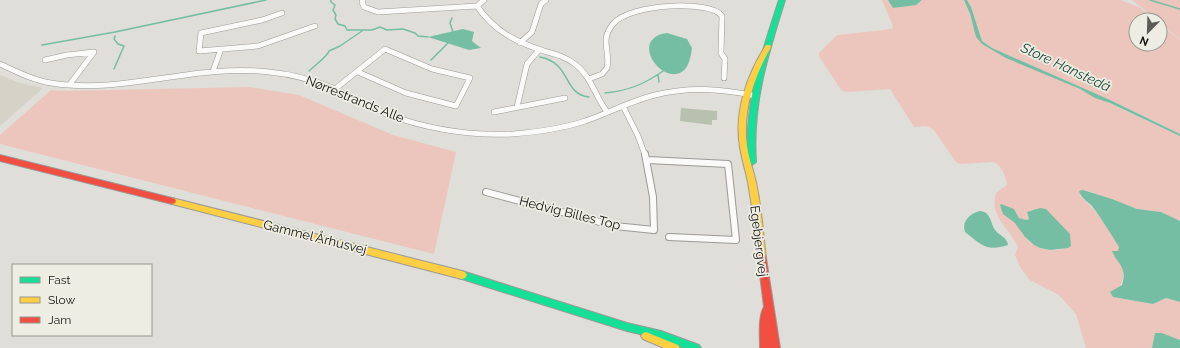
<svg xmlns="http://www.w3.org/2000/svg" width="1180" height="348" font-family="Raleway,sans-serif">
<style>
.built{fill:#d5d3c8}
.green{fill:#ecc6bc;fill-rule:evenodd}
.water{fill:#75bea4}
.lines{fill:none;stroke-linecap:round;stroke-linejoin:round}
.stream{stroke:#75bea4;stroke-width:1.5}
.building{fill:#b8c0af}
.street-far1-casing{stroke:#9b9a96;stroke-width:6}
.street-casing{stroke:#9b9a96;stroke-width:8}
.fast-casing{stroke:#9b9a96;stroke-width:2}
.slow-casing{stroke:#9b9a96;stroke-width:2}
.jam-casing{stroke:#9b9a96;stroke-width:2}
.street-far1{stroke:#fafaf9;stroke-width:5}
.street{stroke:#fafaf9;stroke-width:6}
.fast{fill:#16e098;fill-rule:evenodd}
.slow{fill:#ffcf43;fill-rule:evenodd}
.jam{fill:#f24e42;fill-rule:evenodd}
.labels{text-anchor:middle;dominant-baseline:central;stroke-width:3.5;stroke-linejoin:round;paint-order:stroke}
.street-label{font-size:13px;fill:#151512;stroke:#eeede4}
.water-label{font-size:14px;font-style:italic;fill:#1d493a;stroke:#eeede4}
</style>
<rect width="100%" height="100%" fill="#dfded9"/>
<path class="built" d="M0,75L17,82L43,88L0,126Z"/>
<path class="green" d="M882,0H888L893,8L916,5L922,0H964C971,14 972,31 982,44L1180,136V221L1161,212L1137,209L1088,191L1083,190L1080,196C1097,210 1107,228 1119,247L1118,251H1113C1114,257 1118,259 1121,265C1128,276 1119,288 1113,297L1153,304L1166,298L1180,302V340L1162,333H1155L1152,348H1086L1076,314L1059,295L1030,280L1020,267L1015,255L1018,247C1009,227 989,217 996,193L1007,185C1006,177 1002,165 993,162L961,164L956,162L933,129L926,126L914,127L890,89L846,92L841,90L819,56V53L835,37L838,35L892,29L893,26ZM1014,209L1019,218L1025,220L1029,219L1068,248C1062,249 1055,251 1049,250C1027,248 1016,228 1014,209Z
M967,0H1120L1139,7L1155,20H1136V44H1160V24L1180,40V134L1110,100L992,48L982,41L971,7Z
M1132,0H1180V39L1160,23V20H1157Z
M250,87L299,95L393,135L456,152L434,254L0,144V135L51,90L61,91Z"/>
<path class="water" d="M888,0H922L916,5L893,8Z
M964,0H967L971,7L982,41L992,48L1110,100L1180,134V136L1110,103L1095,98L1080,89L1006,58L982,44L976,37L970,14Z
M463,29L474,32L472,41L481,48L469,50L428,37Z
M667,33L687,39L692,48C691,55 689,67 683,71C662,87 628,38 667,33Z
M1083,190L1112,199L1137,209L1161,212L1180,221V302L1166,298L1153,304L1113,297L1110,292L1122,285C1128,267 1117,264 1112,251H1118L1119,247C1110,233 1102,219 1092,206C1087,201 1081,198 1079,191Z
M1001,204L1014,209L1019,218L1026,220L1029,219L1027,212L1040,208L1046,209L1070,234L1071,246L1068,248L1050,250L1040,248L1034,245L1025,237L1015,223L1003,214L1000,205Z
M980,211C982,211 985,212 986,213C992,218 991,226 996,231C1000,236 1007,237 1008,245C986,252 982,245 965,232C961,221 971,213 980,211Z
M1155,333H1162L1180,340V348H1152Z"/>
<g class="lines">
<path class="stream" d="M331,0V2L335,5L333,10L336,15L335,19L338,24L345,26L347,30H372L380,27L387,30L403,29L415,33L418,36L428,37
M1150,0L1180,9
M452,18L450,23L453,32
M42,45L115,32L266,0
M540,57C572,63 562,94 589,97
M431,60L448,43
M114,69L124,46L118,44L114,39L115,36
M309,71C315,65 327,57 329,51L340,46L362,31
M658,75L659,82
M605,93C628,91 645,84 663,71"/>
</g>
<path class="building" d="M681,108L717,111V120H712V125L680,121Z"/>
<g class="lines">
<g class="street-far1-casing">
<path id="street-far1" d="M363,0L362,2L364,7L378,12L477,6L484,0
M477,6C494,31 516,42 544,51C555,54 566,57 575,64C591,76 595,96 607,112
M282,13L262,20L201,33L199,51L258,46L315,26
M520,43L532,32L541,4L546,0
M45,60L67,55L94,52L70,84
M0,64C17,72 33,80 51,83C124,95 196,63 269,72C291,74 313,80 333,88C351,96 368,107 386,114C427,129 470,136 513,134C536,132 560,129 582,122C607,114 630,101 655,95C690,86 722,89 756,96
M213,71L221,49
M589,79L602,74L607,68C611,51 599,41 613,24C630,3 712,0 722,16L721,53L725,59L724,78
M335,89L385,49L432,69L470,78L456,106L406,93L358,72
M623,106L638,136L645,155
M517,107L527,64L539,50
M494,112L565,98"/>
</g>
<g class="street-casing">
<path id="street" d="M648,160L728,164L736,240L669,237
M486,192L615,226L654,230L653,197L645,154"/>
</g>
<g class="fast-casing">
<path id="fast" d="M779,0H785C768,55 752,103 756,162L752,165L748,162C744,103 761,55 779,0Z
M462,271L627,323L661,331L699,345L701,348H684L661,339L627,331L462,279L459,278L457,275L459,272Z"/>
</g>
<g class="slow-casing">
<path id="slow" d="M766,45H770L771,47C754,77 742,111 747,146C749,161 755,174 757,188C762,211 763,235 766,258L765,261L762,262L759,261L758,258C755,235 753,211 749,188C747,174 742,161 740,147C734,112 747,75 766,45Z
M172,198L462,271L465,272L467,275L465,278L462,279L172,204L169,203L168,201L169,199Z
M646,332L678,345L680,348H664L643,339L641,336L643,333Z"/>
</g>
<g class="jam-casing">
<path id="jam" d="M0,155L172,198L175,199L176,201L175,203L172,204L0,161Z
M762,254L765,255L766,258L780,348H770V346V348H760C760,337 758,316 764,307L758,258L759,255Z"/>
</g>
<use href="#street-far1" class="street-far1"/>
<use href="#street" class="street"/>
<use href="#fast" class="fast"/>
<use href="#slow" class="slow"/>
<use href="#jam" class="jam"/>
</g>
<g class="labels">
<g class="street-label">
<text transform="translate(355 99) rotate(22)">Nørrestrands Alle</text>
<text transform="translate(570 213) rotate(14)">Hedvig Billes Top</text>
<text transform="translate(315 237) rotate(14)">Gammel Århusvej</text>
<text transform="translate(759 241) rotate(83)">Egebjergvej</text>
</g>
<g class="water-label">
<text transform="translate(1066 67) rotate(25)">Store Hanstedå</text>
</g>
</g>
<rect x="12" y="264" width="140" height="72" fill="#eeede4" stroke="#979790"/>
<rect x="20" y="277" width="20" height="6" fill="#16e098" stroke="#979790"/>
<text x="48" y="284" font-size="12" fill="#151512">Fast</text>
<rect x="20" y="297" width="20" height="6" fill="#ffcf43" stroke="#979790"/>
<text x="48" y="304" font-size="12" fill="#151512">Slow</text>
<rect x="20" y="317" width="20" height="6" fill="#f24e42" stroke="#979790"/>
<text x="48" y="324" font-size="12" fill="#151512">Jam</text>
<g transform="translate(1148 32) rotate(203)"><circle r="19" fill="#eeede4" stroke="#979790"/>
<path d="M0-3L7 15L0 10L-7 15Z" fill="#5c5b58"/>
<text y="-6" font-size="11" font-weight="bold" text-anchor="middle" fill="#151512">N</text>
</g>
</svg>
